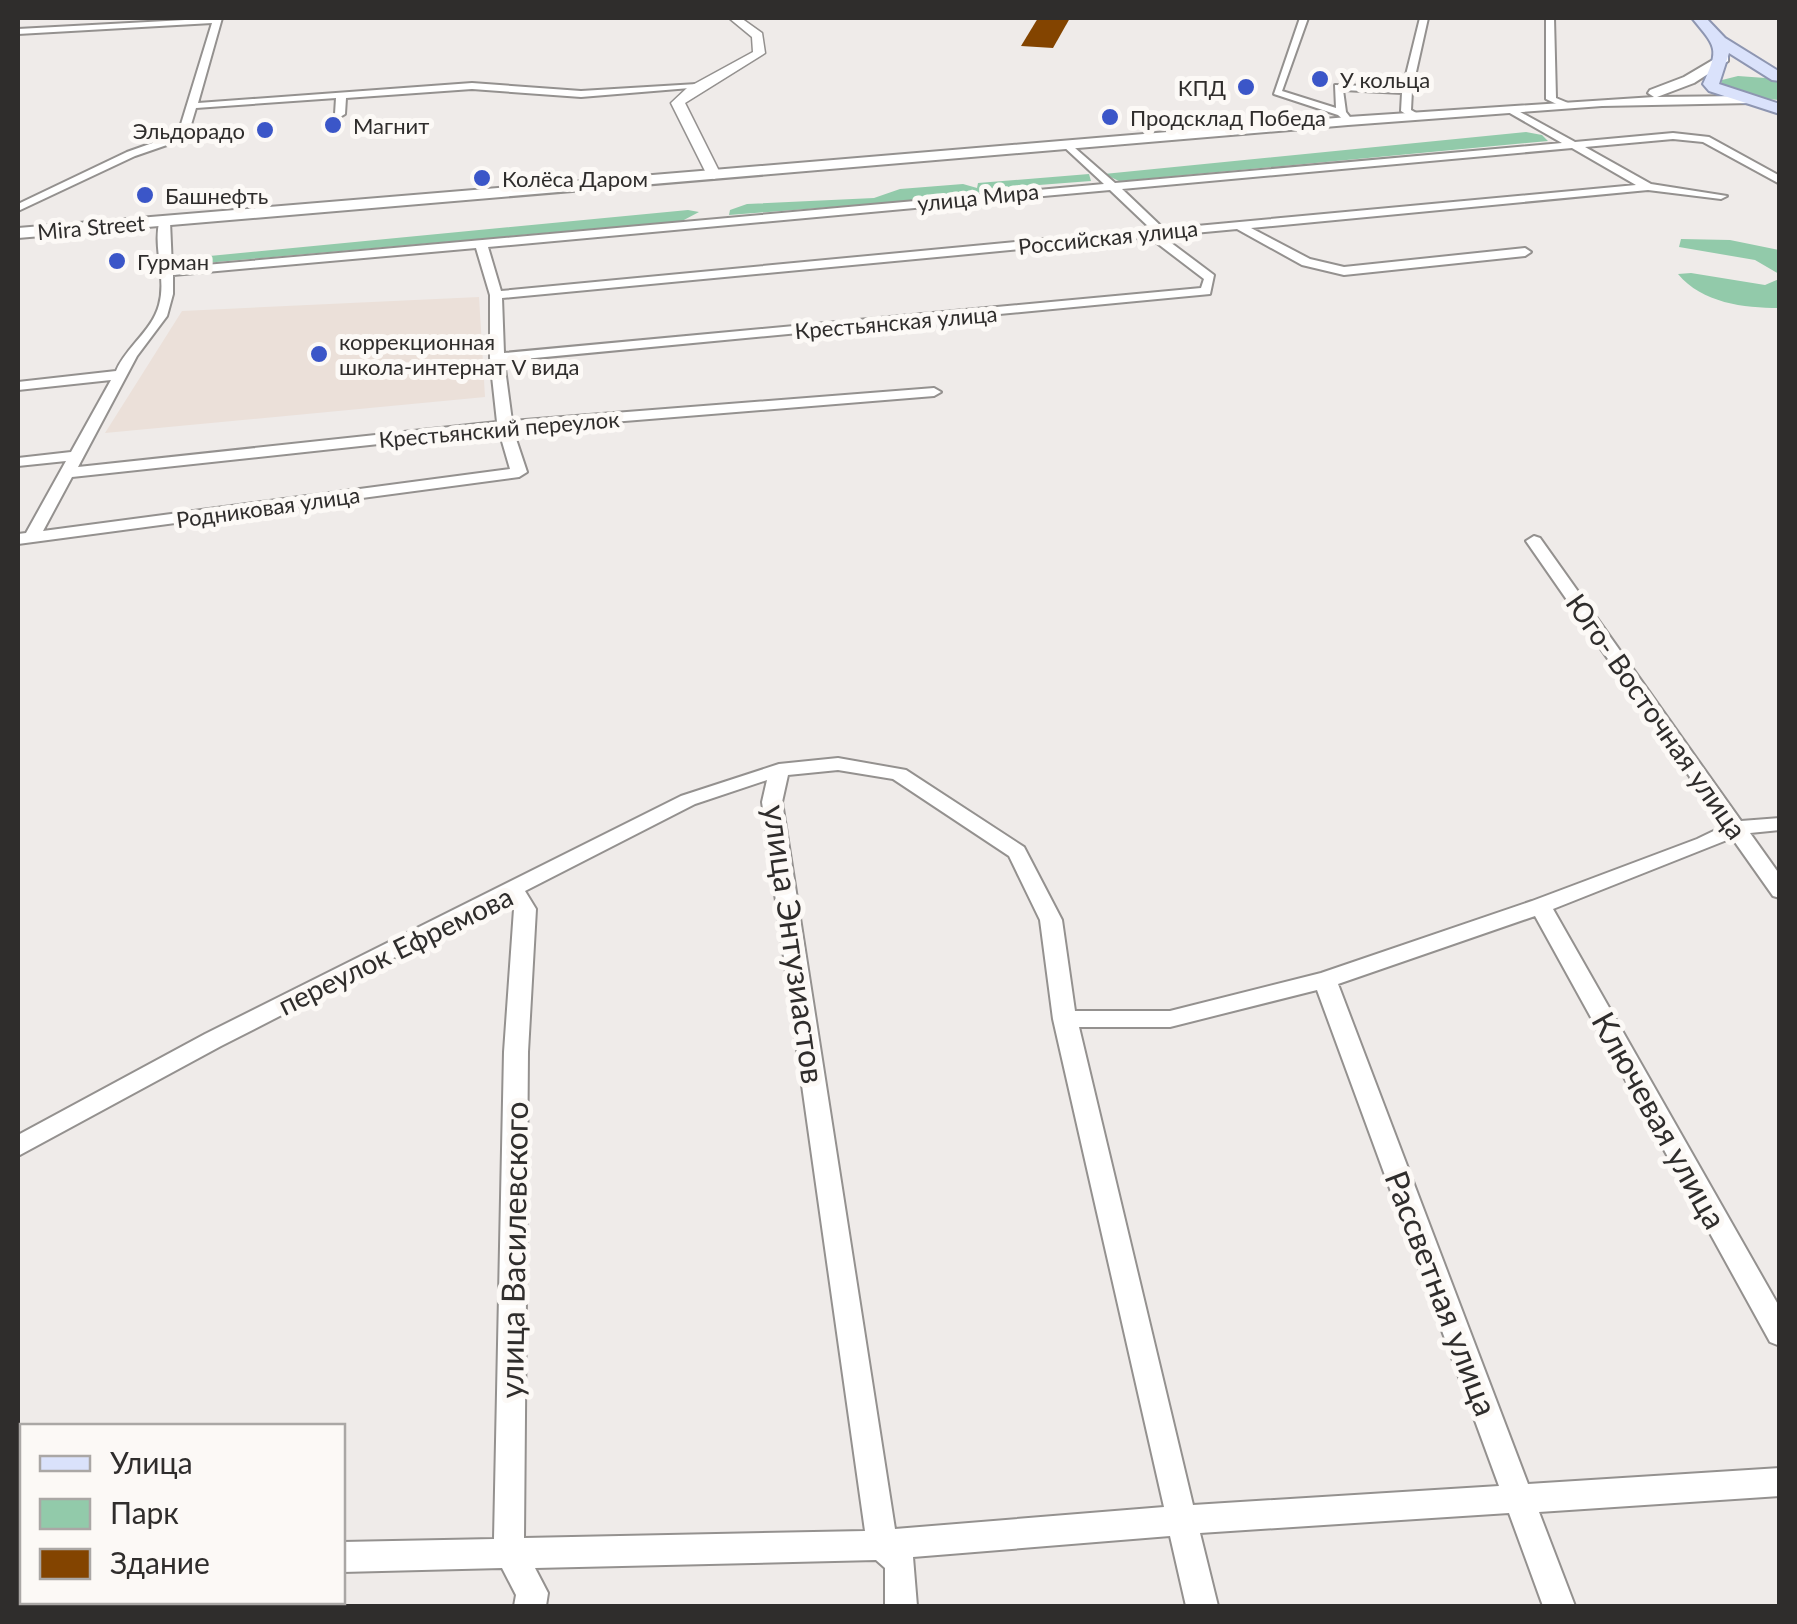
<svg xmlns="http://www.w3.org/2000/svg" width="1797" height="1624" font-family="Lato,sans-serif">
<style>
.built{fill:#ebe0d9}
.green{fill:#92caaa}
.building{fill:#834400}
.lines{fill:none;stroke-linecap:round;stroke-linejoin:round}
.minor-casing{stroke:#94918f;stroke-width:4}
.tertiary-casing{stroke:#94918f;stroke-width:3}
.secondary-casing{stroke:#94918f;stroke-width:4}
.primary-casing{stroke:#8e96b1;stroke-width:4}
.minor{fill:#fff;fill-rule:evenodd}
.tertiary{fill:#fff;fill-rule:evenodd}
.secondary{fill:#fff;fill-rule:evenodd}
.primary{fill:#dae2fb;fill-rule:evenodd}
.poi-dot{fill:#3b56c8;stroke:#fcf9f6;stroke-width:4}
.labels{text-anchor:middle;dominant-baseline:central;stroke-width:10;stroke-linejoin:round;paint-order:stroke}
.far-poi-label{font-size:22px;fill:#2f2d2c;stroke:#fcf9f6;text-anchor:start}
.far-street-label{font-size:22px;fill:#2f2d2c;stroke:#fcf9f6}
.street-label{font-size:28px;fill:#2f2d2c;stroke:#fcf9f6}
.near-street-label{font-size:32px;fill:#2f2d2c;stroke:#fcf9f6}
</style>
<rect width="100%" height="100%" fill="#efebe9"/>
<path class="built" d="M479,297L485,397L105,433L182,311Z"/>
<path class="green" d="M1738,76L1779,79V100L1756,98L1721,85L1722,80Z
M1526,132L1542,135L1548,141L1133,180L1119,181L1104,174Z
M1089,174L1091,181L986,189L973,196L729,215L730,210L747,204L874,198L900,189L963,184L977,188L978,183Z
M688,210L699,212L682,221L194,264H172L168,260Z
M1681,239L1730,240L1779,250V274L1755,260L1679,247Z
M1691,273L1765,285L1779,279V308C1744,308 1702,303 1678,274Z"/>
<path class="building" d="M1038,18H1070L1053,48L1021,46Z"/>
<g class="lines">
<g class="minor-casing">
<path id="minor" d="M222,18L198,103L472,83L581,91L697,84L702,87L581,97L472,89L346,98L345,114L340,117L335,114L336,98L196,108L187,138L135,156L18,211V204L127,152L178,134L212,23L18,34V29Z
M1300,18H1308L1282,91L1336,108L1335,85L1403,87L1420,18H1428L1412,90L1411,110L1418,114V118H1412L1401,111L1402,93L1343,90L1346,112L1353,121L1348,124L1338,115L1274,94Z
M1546,18H1554L1556,98L1568,103L1565,108L1546,99Z
M1511,107L1575,142L1673,133L1709,137L1780,176V184L1703,142L1673,139L1585,147L1651,184L1727,196L1721,199L1648,190L1251,228L1310,259L1344,267L1525,248L1531,252L1525,256L1344,275L1302,265L1237,229L1162,236L1214,275L1210,294L504,361L512,421L934,388L941,392L934,396L513,430L527,472L519,477L18,544V534L26,533L66,461L18,466V458L71,452L111,380L18,390V382L116,371C126,347 152,331 159,305C167,277 152,247 160,219L170,221L172,268L1104,184L1063,146L1067,141L1115,183L1562,143L1508,112ZM1572,148L1636,185L1164,229L1122,189ZM1110,190L1151,229L501,291L488,247ZM1149,237L1204,279L1201,288L504,353L502,298ZM476,248L490,295V358L497,422L78,467L137,356L167,316L173,294V275ZM499,431L510,469L43,531L72,477Z
M1534,536L1540,538L1741,821L1780,818V830L1750,833L1780,875V898L1773,896L1732,838L1553,909L1780,1308V1346L1770,1342L1535,916L1338,984L1528,1484L1780,1468V1496L1539,1512L1575,1606H1543L1509,1513L1200,1533L1218,1606H1186L1170,1536L913,1557L917,1606H885V1568L876,1560L535,1568L548,1593L546,1606H514L516,1595L502,1568L342,1572V1542L494,1539L504,1052L514,909L509,899L221,1046L18,1156V1135L205,1034L681,796L779,764L838,758L906,770L1024,847L1062,920L1075,1011H1170L1321,973L1532,901L1697,839L1724,826L1526,541ZM838,770L893,779L1009,856L1040,920L1053,1019L1164,1507L895,1529L782,802L788,775ZM767,780L762,802L865,1531L524,1538L528,1052L536,909L525,891L695,804ZM1317,990L1499,1486L1193,1505L1079,1027H1170Z
M18,1553H22V1583H18Z
M161,1602H193L192,1606H160Z"/>
</g>
<g class="tertiary-casing">
<path id="tertiary" d="M729,18H741L762,33L765,53L685,103L721,175L714,179L707,175L671,103L687,88L753,52L752,37Z"/>
</g>
<g class="secondary-casing">
<path id="secondary" d="M1723,54L1728,55V61L1694,83L1657,97L1747,96L1752,97V103L1602,106L1348,125L18,238V228L1348,117L1654,97L1648,93L1650,90L1684,77Z"/>
</g>
<g class="primary-casing">
<path id="primary" d="M1692,18H1706L1725,38L1780,72V81L1772,80L1729,53L1719,84L1780,104V114L1709,91L1703,84C1720,48 1716,47 1692,18Z"/>
</g>
<use href="#minor" class="minor"/>
<use href="#tertiary" class="tertiary"/>
<use href="#secondary" class="secondary"/>
<use href="#primary" class="primary"/>
</g>
<g class="poi-dot">
<circle cx="1320" cy="79" r="10"/>
<circle cx="1246" cy="87" r="10"/>
<circle cx="1110" cy="117" r="10"/>
<circle cx="333" cy="125" r="10"/>
<circle cx="265" cy="130" r="10"/>
<circle cx="482" cy="178" r="10"/>
<circle cx="145" cy="195" r="10"/>
<circle cx="117" cy="261" r="10"/>
<circle cx="319" cy="354" r="10"/>
</g>
<g class="labels">
<g class="far-poi-label">
<text x="1340" y="79">У кольца</text>
<text x="1226" y="87" text-anchor="end">КПД</text>
<text x="1130" y="117">Продсклад Победа</text>
<text x="353" y="125">Магнит</text>
<text x="245" y="130" text-anchor="end">Эльдорадо</text>
<text x="502" y="178">Колёса Даром</text>
<text x="165" y="195">Башнефть</text>
<text x="137" y="261">Гурман</text>
<text x="339" y="341">коррекционная<tspan x="339" dy="25">школа-интернат V вида</tspan></text>
</g>
<g class="far-street-label">
<text transform="translate(978 197) rotate(-6)">улица Мира</text>
<text transform="translate(91 227) rotate(-5)">Mira Street</text>
<text transform="translate(1108 237) rotate(-6)">Российская улица</text>
<text transform="translate(896 322) rotate(-5)">Крестьянская улица</text>
<text transform="translate(499 429) rotate(-5)">Крестьянский переулок</text>
<text transform="translate(268 507) rotate(-8)">Родниковая улица</text>
</g>
<g class="street-label">
<text transform="translate(1657 716) rotate(55)">Юго- Восточная улица</text>
<text transform="translate(395 950) rotate(-26)">переулок Ефремова</text>
</g>
<g class="near-street-label">
<text transform="translate(795 944) rotate(82)">улица Энтузиастов</text>
<text transform="translate(1660 1120) rotate(61)">Ключевая улица</text>
<text transform="translate(513 1250) rotate(-89)">улица Василевского</text>
<text transform="translate(1442 1293) rotate(69)">Рассветная улица</text>
</g>
</g>
<rect width="1797" height="1624" fill="none" stroke="#2f2d2c" stroke-width="40"/>
<rect x="20" y="1424" width="325" height="180" fill="#fcf9f6" stroke="#aaa7a5" stroke-width="2.5"/>
<rect x="40" y="1456" width="50" height="15" fill="#dae2fb" stroke="#aaa7a5" stroke-width="2.5"/>
<text x="110" y="1474" font-size="30" fill="#2f2d2c">Улица</text>
<rect x="40" y="1499" width="50" height="30" fill="#92caaa" stroke="#aaa7a5" stroke-width="2.5"/>
<text x="110" y="1524" font-size="30" fill="#2f2d2c">Парк</text>
<rect x="40" y="1549" width="50" height="30" fill="#834400" stroke="#aaa7a5" stroke-width="2.5"/>
<text x="110" y="1574" font-size="30" fill="#2f2d2c">Здание</text>
</svg>
